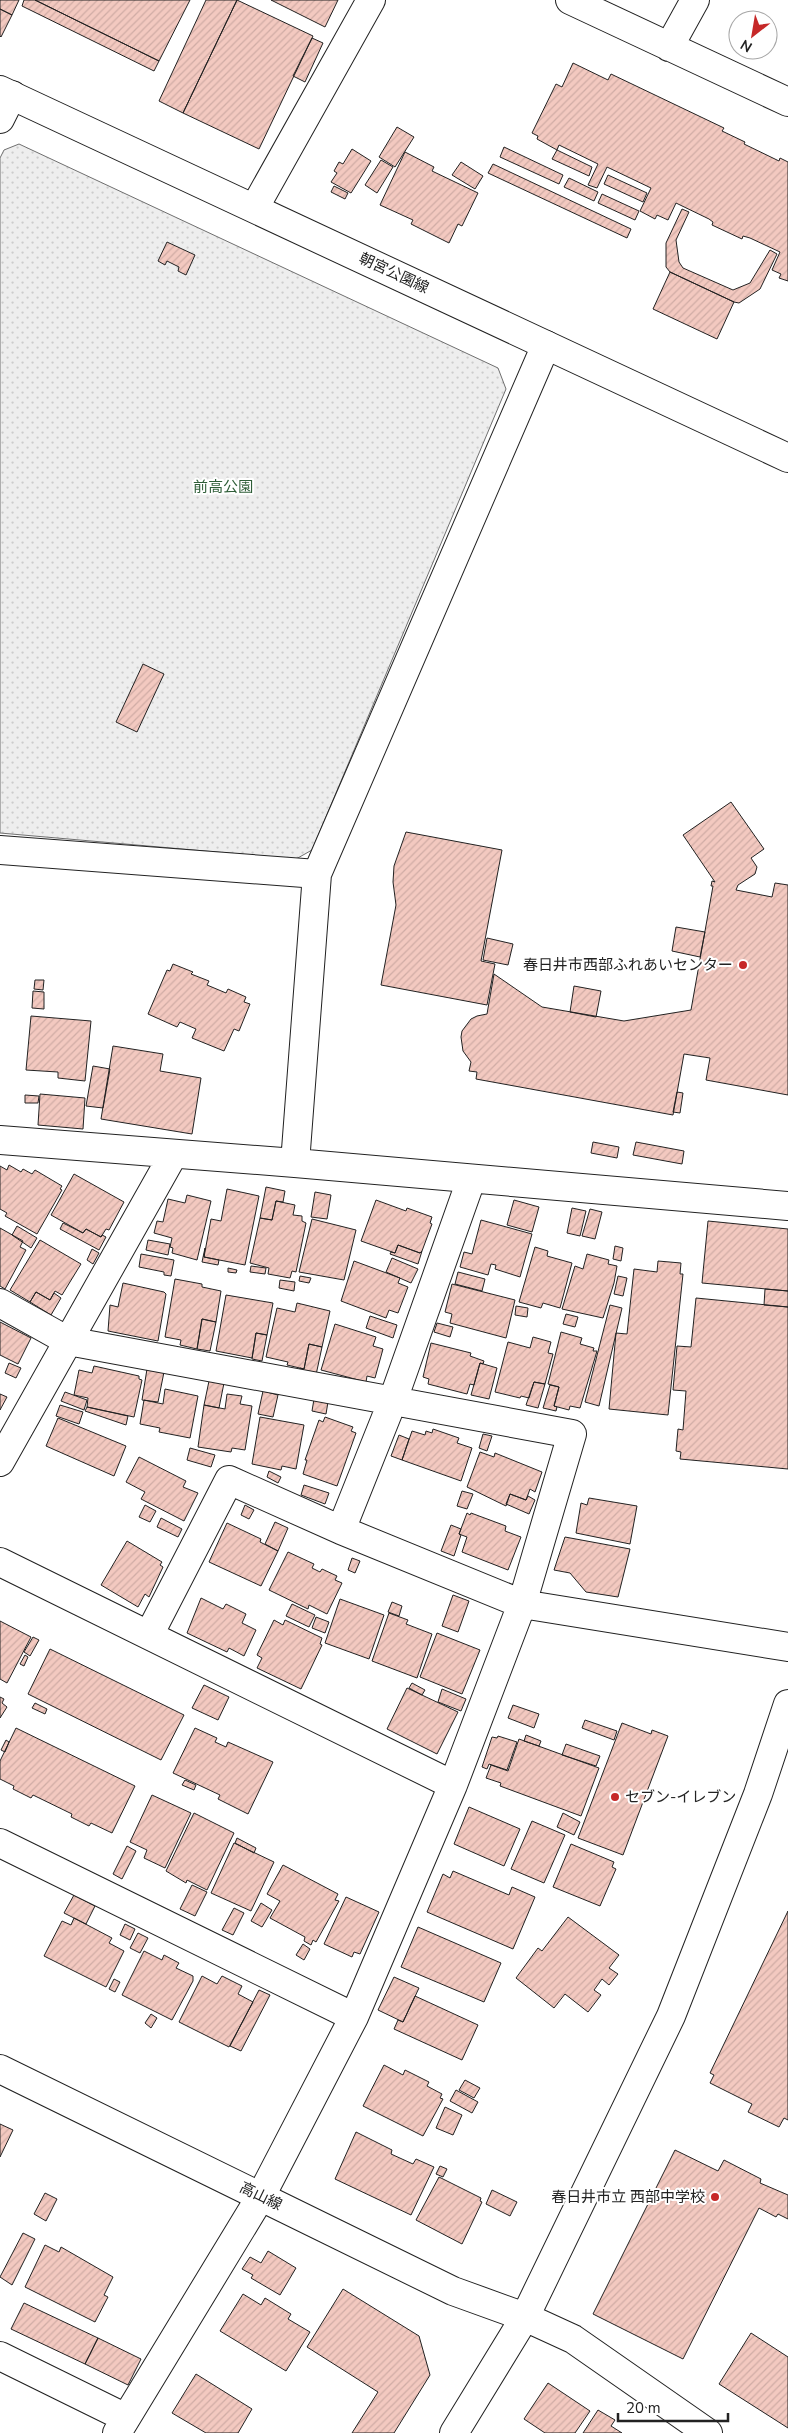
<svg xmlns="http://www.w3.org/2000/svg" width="788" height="2433" font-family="'Nunito Sans','Noto Sans JP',sans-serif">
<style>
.park{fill:url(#park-dots);stroke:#6f6f6f}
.building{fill:url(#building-hatch);stroke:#222}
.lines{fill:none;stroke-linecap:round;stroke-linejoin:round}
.street-casing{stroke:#222;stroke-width:30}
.secondary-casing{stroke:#222;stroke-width:30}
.street{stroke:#fff;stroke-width:28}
.secondary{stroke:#fff;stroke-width:28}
.poi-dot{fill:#c62828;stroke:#fff;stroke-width:2}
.labels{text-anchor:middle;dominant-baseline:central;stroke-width:4;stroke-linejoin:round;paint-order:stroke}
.street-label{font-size:15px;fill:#222;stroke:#fff}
.park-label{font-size:15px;fill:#2f5e38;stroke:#fff}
.poi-label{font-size:15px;fill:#222;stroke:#fff;text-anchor:end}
</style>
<defs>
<pattern id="park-dots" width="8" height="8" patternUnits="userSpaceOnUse" patternTransform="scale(1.25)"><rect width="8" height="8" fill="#eee"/><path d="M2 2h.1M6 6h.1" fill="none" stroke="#ccc" stroke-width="1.8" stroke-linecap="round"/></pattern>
<pattern id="building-hatch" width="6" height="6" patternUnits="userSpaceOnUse" patternTransform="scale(1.25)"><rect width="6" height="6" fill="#f3c9c0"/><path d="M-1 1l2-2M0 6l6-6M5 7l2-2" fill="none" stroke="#d0aca5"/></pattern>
</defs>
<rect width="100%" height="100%" fill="#fff"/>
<path class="park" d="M19,144L498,368L506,389L312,850L296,859L0,833V158L4,150Z"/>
<path class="building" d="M0,0H19L12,15L0,9Z
M24,0H35L159,61L154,71L22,6Z
M35,0H190L159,61Z
M206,0H237L183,113L159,101Z
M237,0L313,36L259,149L183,113Z
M271,0H338L325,27Z
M0,9L12,15L1,37L0,36Z
M312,38L323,43L305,82L293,76Z
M573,63L608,80L611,74L724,128L722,131L745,142L744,144L779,161L780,158L788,162V281L779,278L781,274L772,270L780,252L750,238L743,236L742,239L712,225L713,222L709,219L676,203L668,220L657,215L655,219L640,211L651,188L607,167L597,188L588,185L598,164L559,145L557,150L537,139L538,136L532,133L556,84L562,87Z
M397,127L414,137L395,167L379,157Z
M504,147L563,175L559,184L500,157Z
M352,149L371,161L351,193L331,182L337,173L334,171L339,162L343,164Z
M557,150L592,167L589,176L552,159Z
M405,152L434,167L432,171L478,193L462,226L458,224L449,243L411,224L413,220L380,205Z
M381,160L393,167L377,193L365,185Z
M461,162L483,176L475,189L452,175Z
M493,164L631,229L627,238L488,173Z
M608,175L647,193L643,202L604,184Z
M569,178L598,192L594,201L564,187Z
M334,186L348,193L345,199L331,192Z
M602,194L639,211L635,220L598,203Z
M682,209L689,212L676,240L679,262L683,268L733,290L750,283L770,250L777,254L760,289L739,303L734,302L670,272L666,267V243Z
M167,242L195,255L186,275L178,271L179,267L167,261L165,265L158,261Z
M670,272L734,302L717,339L653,309Z
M143,664L164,674L137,732L116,722Z
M731,802L764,849L751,858L757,867L755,874L738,885L736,890L772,897L775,883L788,885V1095L706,1080L710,1058L684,1054L673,1115L476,1079L477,1072L469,1071L471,1062L463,1051L461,1037L462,1031L471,1019L477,1016L487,1014L494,974L542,1007L624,1021L691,1010L713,886H711L712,881L715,882L683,835Z
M406,832L502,850L481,961L495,964L487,1005L381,985L396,905L393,882L394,866Z
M676,927L705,932L700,957L672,951Z
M487,938L513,944L508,965L483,960Z
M173,964L193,972L191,974L209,981L207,985L226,993L228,989L246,997L244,1002L250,1004L239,1031L234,1029L224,1051L192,1038L196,1029L180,1022L177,1027L148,1014L167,970L170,971Z
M35,980H44L43,990L34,989Z
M574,986L601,991L596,1017L570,1012Z
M33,991L44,992V1009L32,1008Z
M31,1016L91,1021L85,1081L58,1078V1072L26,1070Z
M113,1046L163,1054L160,1071L201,1078L192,1134L101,1119Z
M93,1066L110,1069L103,1108L86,1106Z
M677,1092L683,1093L680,1113L673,1112Z
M40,1094L85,1098L83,1129L38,1125Z
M25,1095L39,1096L38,1103H25Z
M593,1142L619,1147L617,1158L591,1153Z
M636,1142L684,1151L682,1164L633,1155Z
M9,1165L21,1172L23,1169L32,1174L35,1170L62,1186L60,1189L62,1190L37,1234L5,1216L7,1213L0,1209V1166L7,1170Z
M74,1174L124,1202L109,1230L106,1229L101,1237L86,1229L83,1233L51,1215Z
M266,1187L285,1191L283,1202L276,1201L272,1220L260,1218Z
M227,1189L259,1196L245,1265L204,1257L211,1219L221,1221Z
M315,1192L331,1195L327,1219L311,1217Z
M187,1195L211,1201L197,1260L172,1253L173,1248L170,1247L172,1238L154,1233L157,1221L163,1222L168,1199L185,1203Z
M376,1200L406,1211L407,1208L432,1217L430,1223L432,1224L422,1251L420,1253L398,1245L395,1253L361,1241Z
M514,1200L539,1207L532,1232L507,1225Z
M276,1201L295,1205L293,1215L302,1216V1221L306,1223L296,1272L292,1271L290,1278L268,1274L269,1268L250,1263L260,1218L272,1220Z
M572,1208L586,1211L580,1236L567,1233Z
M590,1209L602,1212L595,1239L582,1236Z
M312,1219L356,1230L344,1280L299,1272Z
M481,1220L532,1234L520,1277L495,1269L496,1265L491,1264L488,1275L460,1267L464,1252L472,1254Z
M708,1221L788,1229V1291L702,1283Z
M63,1223L83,1233L86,1229L101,1237L102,1235L106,1237L99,1250L60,1229Z
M17,1226L37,1238L31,1248L12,1235Z
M0,1228L23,1241L20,1247L26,1250L5,1289L0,1286Z
M40,1240L81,1264L62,1295L55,1291L50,1300L36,1292L30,1302L10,1290Z
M148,1240L170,1244L168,1255L146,1250Z
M398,1245L420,1253L422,1251L418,1264L390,1254L391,1252L395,1253Z
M615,1246L623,1248L621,1261L613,1259Z
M535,1247L548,1251L547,1256L572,1263L560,1308L543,1303L541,1308L519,1302Z
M205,1248L204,1257L219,1260L218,1265L202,1262Z
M92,1249L99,1253L93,1264L87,1260Z
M141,1254L174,1260L171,1276L164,1275V1272L139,1267Z
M587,1254L609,1260L608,1264L617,1266L614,1283L603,1318L562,1309L575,1266L583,1269Z
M392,1258L418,1269L411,1283L386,1272Z
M354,1261L400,1278L398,1283L408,1287L398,1313L389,1310L386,1318L341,1301Z
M658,1261L681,1263L680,1274H683L668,1415L609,1409L616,1333L627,1334L634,1269L657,1272Z
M251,1266L266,1268L265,1274L250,1272Z
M228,1268L237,1270L236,1273L228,1272Z
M458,1272L485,1279L482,1291L455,1284Z
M300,1276L311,1278L309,1283L299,1281Z
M618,1276L627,1278L623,1296L614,1294Z
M175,1279L202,1284V1287L221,1291L216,1322L202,1319L197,1349L180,1345L181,1340L165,1337Z
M280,1280L295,1282L294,1291L279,1288Z
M123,1283L164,1292L166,1294L158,1341L108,1331L110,1305L118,1307Z
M452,1284L515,1300L506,1338L450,1323L452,1314L445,1312Z
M765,1289L788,1291V1307L764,1305Z
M36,1292L50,1300L54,1293L61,1298L51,1315L30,1302Z
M226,1295L273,1303L267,1335L256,1333L252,1358L216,1351Z
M696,1298L788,1307V1469L680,1459L681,1452L676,1451L678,1429L683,1430L686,1391L673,1390L677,1346L691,1347Z
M297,1303L330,1311L322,1347L309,1344L304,1369L287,1365L288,1362L266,1357L277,1308L295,1312Z
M610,1305L622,1308L599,1406L585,1402Z
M516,1306L528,1308L527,1317L515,1315Z
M566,1314L578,1317L575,1327L563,1324Z
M370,1316L397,1325L393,1338L366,1328Z
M202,1319L216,1322L210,1351L197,1349Z
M0,1322L31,1338L18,1364L0,1355Z
M437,1323L453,1327L450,1337L434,1332Z
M335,1324L376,1337L373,1346L383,1349L375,1378L367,1376L366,1382L321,1370Z
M561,1332L582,1338L580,1344L594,1348L593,1351H597L580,1408L570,1406L569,1410L554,1406L559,1387L548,1384Z
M256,1333L267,1335L262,1361L252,1359Z
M533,1337L551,1342L548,1353L553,1354L545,1384L534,1382L529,1398L521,1396L520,1398L495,1392L508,1342L530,1348Z
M431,1343L471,1353L470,1356L484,1361L483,1364L480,1363L474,1385L470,1384L467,1394L428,1384L429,1379L423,1377Z
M309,1344L322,1347L316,1375L299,1371L300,1368L304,1369Z
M9,1363L21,1368L16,1378L5,1373Z
M480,1363L497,1368L489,1399L471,1395Z
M94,1366L139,1376V1379L142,1380L134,1417L87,1407L88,1398L74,1395L79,1370L92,1373Z
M147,1369L164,1372L158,1402L142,1400Z
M209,1381L224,1383L219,1408L204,1405Z
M534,1382L545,1384L538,1408L526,1405Z
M550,1385L559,1387L554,1406L557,1407L556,1411L543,1408Z
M165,1389L198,1396L190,1438L159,1432L160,1428L140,1424L144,1400L163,1404Z
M263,1391L278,1395L273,1417L258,1414Z
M65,1392L87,1400L84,1410L61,1401Z
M0,1394L7,1397L0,1410Z
M227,1394L242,1396L240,1404L252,1406L245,1450L232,1448L231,1452L198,1447L204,1405L225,1409Z
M314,1399L328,1402L326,1414L312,1411Z
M60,1405L83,1412L79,1424L56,1416Z
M87,1407L128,1416L126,1425L85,1411Z
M260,1417L304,1425L296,1469L282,1466L281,1470L252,1464Z
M325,1417L353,1427L351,1431L356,1433L337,1486L303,1474L307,1460H305L319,1420L323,1422Z
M58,1418L126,1446L114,1476L46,1446Z
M433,1429L459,1438L457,1443L472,1448L461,1481L402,1460L412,1431L425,1435L426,1431L432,1433Z
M483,1434L492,1436L487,1451L479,1448Z
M399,1435L409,1439L402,1460L391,1456Z
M190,1448L215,1455L211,1467L187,1460Z
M480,1452L494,1457L495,1453L542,1472L535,1492L530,1489L526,1500L510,1494L506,1506L467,1487Z
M139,1457L186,1481L183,1487L198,1493L184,1521L141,1499L145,1492L126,1482Z
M269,1471L281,1477L278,1483L267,1477Z
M304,1485L329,1493L325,1504L301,1495Z
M462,1491L473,1494L467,1509L457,1506Z
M510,1494L526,1500L528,1496L535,1500L529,1514L506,1504Z
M589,1498L637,1506L630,1544L576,1533L581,1503L587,1505Z
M145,1505L156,1511L150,1522L139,1517Z
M245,1505L254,1510L249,1519L241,1515Z
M467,1513L470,1515L471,1513L506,1526L505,1531L521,1537L508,1570L462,1552L467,1537L459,1534Z
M161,1518L182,1529L178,1537L157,1527Z
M275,1522L288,1528L278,1551L265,1544Z
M227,1523L261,1539L260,1542L278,1551L261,1586L209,1562Z
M451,1525L461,1529L459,1534L461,1535L454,1556L441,1551Z
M565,1537L630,1549L618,1597L586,1592L570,1573L554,1570Z
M127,1541L162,1562L160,1565L163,1567L149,1597L145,1594L138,1607L101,1585Z
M288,1552L314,1564L312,1568L320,1572L322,1569L337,1576L335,1580L342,1583L327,1614L309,1605L308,1609L269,1590Z
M352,1558L360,1561L355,1573L348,1570Z
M453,1595L469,1601L458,1632L442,1626Z
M201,1598L223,1609L226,1604L246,1614L242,1623L256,1630L244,1656L229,1648L227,1652L187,1633Z
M340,1599L384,1615L369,1659L325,1643Z
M392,1602L402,1606L399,1616L388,1612Z
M292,1604L315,1615L309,1627L286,1616Z
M389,1613L408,1620L406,1624L432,1634L417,1678L372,1661Z
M316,1617L329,1622L325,1633L312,1628Z
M274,1620L283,1625L285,1620L322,1638L320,1644L322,1645L301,1689L257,1668L262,1658L257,1655Z
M0,1621L31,1637L7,1683L0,1679Z
M437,1633L480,1650L462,1694L420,1677Z
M33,1637L39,1640L30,1656L24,1652Z
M50,1649L184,1715L161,1760L28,1694Z
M25,1655L28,1657L24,1666L20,1664Z
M412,1683L425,1690L422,1695L409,1688Z
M204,1685L229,1697L218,1720L192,1708Z
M407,1688L458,1712L437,1754L387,1729Z
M442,1689L466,1699L461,1711L438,1702Z
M0,1697L4,1699L2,1703L7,1707L0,1718Z
M35,1703L47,1709L45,1714L32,1708Z
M513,1705L539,1714L534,1728L508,1718Z
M585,1720L617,1731L614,1740L582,1728Z
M622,1723L651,1734L652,1730L668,1736L623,1855L578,1838Z
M16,1728L135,1786L112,1833L91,1823L89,1826L71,1817L72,1814L33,1795L31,1798L13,1789L14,1786L0,1779V1761Z
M195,1728L217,1738L215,1742L226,1747L228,1742L273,1762L248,1814L218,1799L220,1795L173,1773Z
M526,1735L541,1741L539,1746L524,1741Z
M498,1736L517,1742L507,1770L489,1764L487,1769L482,1767L492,1737L497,1738Z
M519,1739L599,1768L581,1816L500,1786L501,1783L486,1778L491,1765L508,1771Z
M6,1740L9,1742L5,1752L1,1750Z
M566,1744L600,1756L596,1766L562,1755Z
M185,1780L196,1785L194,1790L182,1785Z
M152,1795L191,1813L165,1868L144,1858L147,1850L130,1842Z
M469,1807L520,1829L504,1866L454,1844Z
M194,1813L234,1833L207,1890L187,1880L186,1883L166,1871Z
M563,1813L580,1822L574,1835L557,1827Z
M532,1821L565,1835L544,1883L511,1869Z
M237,1838L256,1848L254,1853L235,1843Z
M234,1843L274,1862L251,1911L211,1893Z
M571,1844L614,1862L612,1867L616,1869L600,1906L553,1887Z
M127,1846L136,1851L122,1879L113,1874Z
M283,1865L338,1894L335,1900L339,1901L316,1942L313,1940L311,1945L304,1941L305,1937L270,1918L280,1901L267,1894Z
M453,1871L509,1895L512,1887L535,1897L513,1949L427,1912L443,1874L450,1878Z
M192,1885L207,1892L195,1916L180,1909Z
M74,1895L95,1906L86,1924L64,1913Z
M346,1897L379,1912L360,1954L354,1952L352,1957L324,1944Z
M261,1903L272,1910L262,1927L251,1921Z
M234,1908L244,1913L233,1935L222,1930Z
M788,1911V2120L784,2118L779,2127L748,2112L752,2104L710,2083L714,2075L710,2073Z
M568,1917L619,1955L609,1968L618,1974L609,1985L602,1979L594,1990L601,1995L588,2012L565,1994L554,2008L516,1978L538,1948L542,1951Z
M74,1918L112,1938L109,1943L124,1951L106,1987L44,1956L62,1921L71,1925Z
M125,1924L135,1929L130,1940L120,1935Z
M418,1927L501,1963L484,2002L401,1967Z
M138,1933L148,1938L140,1953L130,1948Z
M303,1944L310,1949L304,1960L296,1955Z
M144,1951L162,1960L164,1955L179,1963L176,1968L193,1976V1981L172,2020L122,1995Z
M202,1976L217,1984L222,1976L242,1986L238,1994L253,2002L229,2047L179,2022Z
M394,1977L419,1988L403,2022L378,2010Z
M114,1979L120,1982L115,1992L109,1989Z
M259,1990L270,1995L241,2051L230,2046Z
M415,1996L478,2025L462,2060L394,2029L398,2020L403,2022Z
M151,2014L157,2018L151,2028L145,2023Z
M384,2065L403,2075L405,2070L429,2082L427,2086L442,2094L440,2098L443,2099L423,2136L363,2106Z
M465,2080L480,2088L474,2098L459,2090Z
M456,2090L478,2102L472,2113L450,2101Z
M445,2107L462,2115L453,2135L436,2128Z
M0,2124L13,2130L0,2157Z
M356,2132L392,2150L391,2154L413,2164L416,2159L434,2167L411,2215L335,2179Z
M675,2150L718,2171L724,2160L761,2179L760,2183L788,2195V2219L778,2214L776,2217L759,2208L683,2359L593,2314Z
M440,2166L447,2169L443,2177L436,2174Z
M439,2177L481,2198L480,2201L482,2202L462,2244L416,2220Z
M492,2190L517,2202L510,2216L486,2204Z
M45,2193L57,2199L46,2221L34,2214Z
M23,2233L35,2239L12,2285L0,2277Z
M45,2245L59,2252L61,2247L113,2277L104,2295L108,2297L95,2322L25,2287Z
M268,2251L296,2268L280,2295L251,2278L253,2275L242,2269L250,2257L261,2263Z
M343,2289L419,2336L430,2375L394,2433H352L378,2392L307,2347Z
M243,2294L261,2305L265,2298L291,2314L288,2319L310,2332L286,2371L220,2331Z
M24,2303L98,2338L85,2364L11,2329Z
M751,2333L788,2357V2428L719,2384Z
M98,2338L141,2359L128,2385L85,2364Z
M196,2374L252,2409L238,2433H206L172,2413Z
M548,2383L590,2411L575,2433H545L524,2419Z
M598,2410L615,2420L611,2426L622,2433H583Z"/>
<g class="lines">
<g class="street-casing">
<path id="street" d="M570,0L788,102
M669,47L695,0
M0,119L12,95
M255,207L371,0
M0,850L317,874L295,1163
M317,874L546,345
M0,1140L295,1163L788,1206
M0,1303L68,1341L572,1434L522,1604L453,1785L354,2017L261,2196L117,2433
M0,1462L173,1155
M341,1530L393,1400L471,1180
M0,1562L453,1785
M149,1635L229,1480L341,1530L522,1604L788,1647
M0,1843L354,2017
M0,2356L126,2418"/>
</g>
<g class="secondary-casing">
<path id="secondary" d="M0,90L788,458
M0,2069L453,2291L525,2317L573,2339L708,2433
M454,2433L525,2317L671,2016L758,1794L788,1704"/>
</g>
<use href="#street" class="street"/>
<use href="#secondary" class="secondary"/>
</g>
<g class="poi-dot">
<circle cx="743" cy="965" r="5"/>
<circle cx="615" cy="1797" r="5"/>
<circle cx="715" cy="2197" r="5"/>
</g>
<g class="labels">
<g class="street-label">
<text transform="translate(394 273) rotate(25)">朝宮公園線</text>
<text transform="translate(261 2196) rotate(26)">高山線</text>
</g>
<g class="park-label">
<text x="223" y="487">前高公園</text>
</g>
<g class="poi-label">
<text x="733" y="965">春日井市西部ふれあいセンター</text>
<text x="625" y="1797" text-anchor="start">セブン-イレブン</text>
<text x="705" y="2197">春日井市立 西部中学校</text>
</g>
</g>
<g transform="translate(753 35) rotate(211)"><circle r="24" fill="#ffffff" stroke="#a7a7a7"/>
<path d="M0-4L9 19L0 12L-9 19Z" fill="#c62828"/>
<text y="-8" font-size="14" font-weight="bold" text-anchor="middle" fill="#222222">N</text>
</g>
<path d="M618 2413v8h110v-8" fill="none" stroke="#222222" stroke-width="2.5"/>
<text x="626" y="2413" font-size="15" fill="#222222" stroke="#ffffff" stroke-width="4" paint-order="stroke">20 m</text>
</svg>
